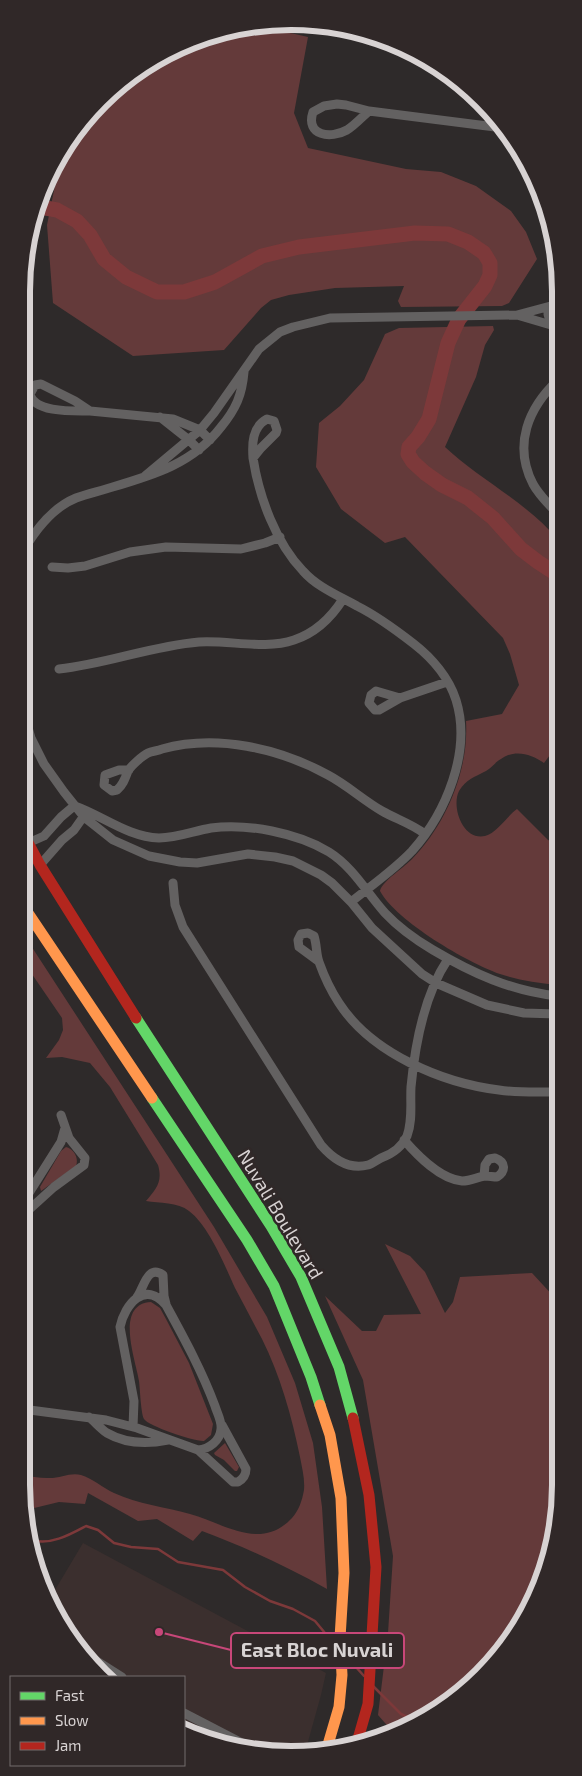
<svg xmlns="http://www.w3.org/2000/svg" width="582" height="1776" font-family="'Exo 2',sans-serif">
<style>
.built{fill:#3b2f2e}
.green{fill:#643a3a}
.lines{fill:none;stroke-linecap:round;stroke-linejoin:round}
.stream{stroke:#7d393a;stroke-width:2.5}
.river{stroke:#7d393a;stroke-width:15}
.street{stroke:#636161;stroke-width:9}
.fast{stroke:#63d668;stroke-width:11}
.slow{stroke:#ff974d;stroke-width:11}
.jam{stroke:#b3261e;stroke-width:11}
.labels{text-anchor:middle;dominant-baseline:central;stroke-width:5;stroke-linejoin:round;paint-order:stroke}
.street-label{font-size:19px;fill:#d8d3d3;stroke:#302828}
.rim{fill:none;stroke:#d8d3d3;stroke-width:6}
.leader{fill:none;stroke:#c84779;stroke-width:2}
.callout-dot{fill:#c84779;stroke:#302828;stroke-width:2}
.callout{fill:#302828;stroke:#c84779;stroke-width:2}
.callout-label{font-size:20px;text-anchor:middle;font-weight:bold;fill:#d8d3d3}
</style>
<rect width="100%" height="100%" fill="#2e2a2a"/>
<path class="built" d="M83,1543L326,1673L321,1695L306,1749L256,1752L184,1731V1677H107L88,1663L49,1600Z"/>
<path class="green" d="M239,26H260L308,37L294,113L308,148L406,169L441,172L476,186L511,211L526,232L537,259L509,303L502,306L401,307L398,301L404,286L335,288L289,295L271,300L261,308L224,350L133,356L53,303L47,225L61,156L67,141L141,67Z
M493,326L494,330L485,345L476,377L445,447C479,479 529,504 558,540L557,724L550,755L544,763C531,754 515,749 501,759C495,762 492,768 486,771C475,777 466,779 459,791C451,807 463,841 485,836C497,833 506,817 517,809L548,840L557,844V892L553,893L555,910H557V985C537,983 518,980 500,974C468,963 396,921 380,891C382,881 405,867 413,858C446,824 469,770 466,721L502,714L519,685L510,654L503,638L405,537L385,543L341,509L316,467L319,423L340,406L364,380L385,334L399,328Z
M24,935L214,1227L267,1317L295,1383L313,1443L322,1507L327,1589C286,1566 245,1547 202,1531L193,1541L157,1519L138,1521L88,1493L85,1504L59,1502L26,1510L21,1485V1475C30,1476 39,1478 47,1478C59,1479 70,1472 81,1475C92,1478 103,1488 114,1493C138,1504 165,1507 190,1514C224,1523 260,1552 292,1518C299,1510 302,1501 304,1490C305,1479 302,1468 300,1457C292,1417 280,1375 262,1339C253,1322 244,1305 235,1288C225,1266 209,1226 189,1211C178,1202 159,1203 146,1201C156,1189 163,1182 158,1165L110,1087L90,1063L62,1057L46,1058L59,1040L63,1030L62,1018L23,961Z
M66,1147C74,1149 79,1158 76,1166L41,1191L40,1187L61,1151Z
M385,1244L410,1256L425,1272L445,1313L453,1302L460,1277L532,1273L556,1299V1538L515,1635L441,1709L392,1731L378,1715L388,1633L393,1556L363,1380L325,1296L362,1331H376L384,1315L421,1314Z
M151,1302L160,1308L166,1319L189,1363L213,1424L211,1435L204,1441C195,1442 148,1426 144,1419C141,1414 140,1389 139,1381C136,1361 114,1304 151,1302Z
M225,1443L239,1467L237,1471H235L224,1460L215,1455L214,1453Z"/>
<g class="lines">
<path class="stream" d="M32,1540C50,1546 71,1534 86,1526L98,1530L114,1543L131,1547L158,1549L178,1562L223,1570L245,1587L270,1601L293,1609L315,1621L335,1645
M346,1656L364,1676
M373,1686L401,1714L416,1721"/>
<path class="river" d="M40,207L57,210L77,221L90,235L104,259L126,277L157,292H184L215,282L262,256L299,247L415,233L448,234L468,242L484,253L490,263V275L485,286L459,319L448,343L429,419L418,437L409,447L408,454L413,462L425,473L442,485L468,498L493,518L521,549L538,562L558,575"/>
<path class="street" d="M337,104L346,105L369,111C362,117 355,125 347,130C331,139 305,136 313,112L324,106Z
M369,111L503,128
M517,315L551,325L558,330
M551,325L548,314L551,308L557,305
M41,384L75,401L90,411C74,411 34,413 30,394L35,385Z
M90,411L173,419L200,430L210,440
M160,417L189,440L199,450
M267,419L274,421L277,430L276,433L261,448L253,458C252,444 252,427 267,419Z
M253,458C259,497 276,543 303,571C317,587 339,596 357,606C377,616 396,630 414,644C432,658 449,678 456,700C472,751 446,813 412,851C394,870 372,885 351,902
M145,476L200,430L214,413L259,349L280,332L293,327L330,318L517,315L558,304
M558,514C549,505 539,495 533,484C513,445 528,408 558,380
M25,548C37,528 54,507 76,498C86,494 96,492 106,489C150,476 192,465 221,427C236,409 242,395 244,372
M52,567L68,568L85,566L130,552L166,547L241,549L265,543L280,537
M59,669C107,664 151,646 199,642C230,640 265,650 294,640C315,633 331,618 343,599
M400,698L376,691L371,695L369,703L375,710H379L400,698L447,682
M24,714L31,738L44,764L64,792L84,817L113,840L149,856L180,862L197,863L248,854L275,857L293,861L321,875L332,883L351,902L372,928L422,974L436,983L487,1005L524,1013L557,1014
M129,770H119L105,775L104,785L112,791L117,790C123,785 125,779 128,771C131,766 142,756 148,753C152,751 158,751 162,749C216,734 279,748 328,775C347,785 363,800 382,811C396,819 412,824 425,834
M75,806C103,816 128,837 159,838C177,838 194,831 211,828C247,823 298,833 329,852C353,867 367,893 385,913C399,928 416,940 433,950C472,973 511,991 557,996
M28,843L44,836L61,817L74,806
M40,865L62,840L74,830L86,813
M173,883L175,905L183,927L321,1145C333,1159 349,1170 368,1165C372,1164 377,1160 381,1158C392,1154 402,1147 407,1136C413,1120 410,1103 411,1087C415,1044 424,995 448,959
M318,961L299,947L298,940L301,934L308,933L314,936C317,945 316,954 319,962C324,976 331,991 339,1003C371,1053 442,1083 499,1090C518,1093 537,1092 557,1092
M404,1140C418,1156 440,1179 462,1181C471,1181 477,1177 485,1176C489,1176 493,1177 497,1177C506,1171 506,1162 495,1158L489,1159L485,1165L484,1176
M22,1204L61,1142L65,1128
M22,1216L54,1187L84,1165L85,1158L69,1138L61,1115
M137,1297C144,1288 147,1264 163,1275L164,1296L166,1304
M22,1409L106,1420L137,1428L198,1450C209,1449 220,1441 221,1429C222,1421 217,1413 215,1406C202,1371 184,1338 166,1305C145,1280 125,1304 120,1327L134,1401L133,1427
M89,1417C95,1422 101,1429 107,1433C126,1444 148,1444 168,1440
M198,1450L233,1482H238C243,1479 246,1475 246,1469L222,1425
M81,1651L122,1677
M184,1713L259,1752"/>
<path class="fast" d="M136,1018L271,1226L301,1277L339,1367L353,1418
M152,1098L247,1240L274,1286L311,1377L320,1405"/>
<path class="slow" d="M24,907L152,1098
M320,1405L330,1435L341,1498L344,1573L340,1638L342,1675L339,1707L327,1748"/>
<path class="jam" d="M26,241L28,234
M24,835L40,865L136,1018
M353,1418L369,1495L376,1567L368,1704L356,1746"/>
</g>
<g class="labels">
<g class="street-label">
<text transform="translate(281 1214) rotate(59)">Nuvali Boulevard</text>
</g>
</g>
<path d="M0 0H582V1776H0ZM291 30H291A261 261 0 0 1 552 291V1485A261 261 0 0 1 291 1746H291A261 261 0 0 1 30 1485V291A261 261 0 0 1 291 30Z" fill="#302828" fill-rule="evenodd"/>
<path class="rim" d="M291 30H291A261 261 0 0 1 552 291V1485A261 261 0 0 1 291 1746H291A261 261 0 0 1 30 1485V291A261 261 0 0 1 291 30Z"/>
<path class="leader" d="M159 1632L231 1650"/>
<circle class="callout-dot" cx="159" cy="1632" r="5"/>
<rect class="callout" x="231" y="1633" width="173" height="35" rx="5"/>
<g class="callout-label">
<text x="317" y="1657">East Bloc Nuvali</text>
</g>
<rect x="10" y="1676" width="175" height="90" fill="#302828" stroke="#736c6c"/>
<rect x="20" y="1692" width="25" height="8" fill="#63d668" stroke="#736c6c"/>
<text x="55" y="1701" font-size="15" fill="#d8d3d3">Fast</text>
<rect x="20" y="1717" width="25" height="8" fill="#ff974d" stroke="#736c6c"/>
<text x="55" y="1726" font-size="15" fill="#d8d3d3">Slow</text>
<rect x="20" y="1742" width="25" height="8" fill="#b3261e" stroke="#736c6c"/>
<text x="55" y="1751" font-size="15" fill="#d8d3d3">Jam</text>
</svg>
